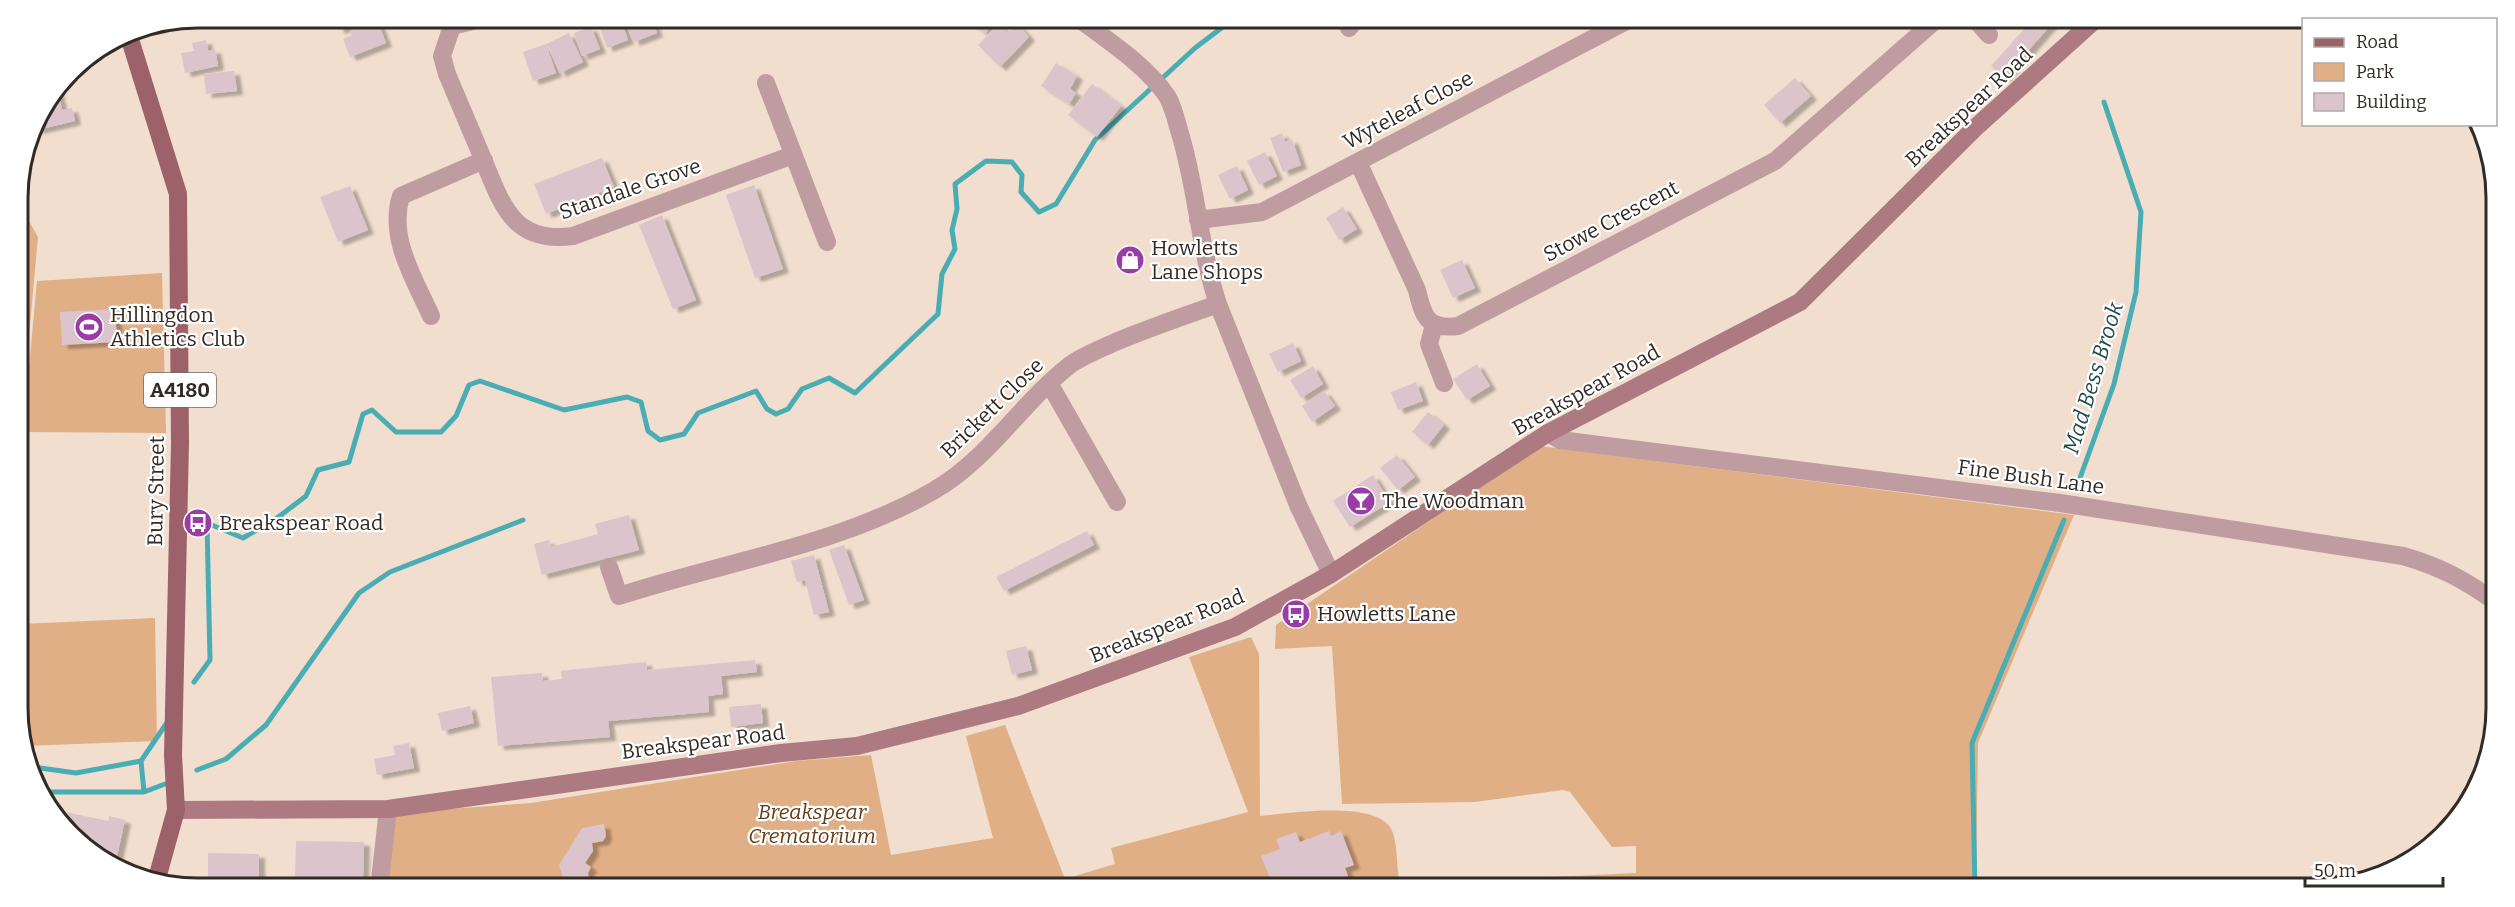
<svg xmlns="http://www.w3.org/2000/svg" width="2515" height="907" font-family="Bitter,serif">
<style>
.green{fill:#e1af85}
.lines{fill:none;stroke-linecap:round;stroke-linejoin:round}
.stream{stroke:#4aadb4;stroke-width:5}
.building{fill:#dbc4cc;filter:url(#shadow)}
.street{stroke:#bf9ca0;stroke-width:18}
.secondary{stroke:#ac7a80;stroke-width:18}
.primary{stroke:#9d616a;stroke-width:18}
.labels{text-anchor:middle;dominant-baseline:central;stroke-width:4.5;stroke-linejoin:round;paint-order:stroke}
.shield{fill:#fff;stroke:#706b66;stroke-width:1.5}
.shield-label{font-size:20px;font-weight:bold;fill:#322b25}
.street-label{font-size:21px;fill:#322b25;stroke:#fff}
.poi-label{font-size:21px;fill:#322b25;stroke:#fff;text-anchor:start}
.park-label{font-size:21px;font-style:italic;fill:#633d19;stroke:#fff}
.water-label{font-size:22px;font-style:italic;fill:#1d4a4d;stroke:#fff}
.rim{fill:none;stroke:#322b25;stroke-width:3}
</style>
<defs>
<filter id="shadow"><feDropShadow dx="6" dy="4" stdDeviation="1.5" flood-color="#0004"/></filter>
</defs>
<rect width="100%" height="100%" fill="#f1decf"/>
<path class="green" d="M19,204L38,237L20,434Z
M162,273L166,433L23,432L37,281Z
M1540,446L2074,515L1978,743L1976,889H386L394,813L531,803L796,761L871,755L891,855L993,838L966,736L1005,725L1065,879L1115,864L1111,848L1248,812L1189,657L1251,637L1259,654L1260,816C1288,814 1382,798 1393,833C1398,848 1396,867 1400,884L1636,873V846L1612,847L1570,792L1563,790L1475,802L1342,804L1332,646L1275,649L1276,625Z
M155,618L157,741L23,746L21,624Z"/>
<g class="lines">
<path class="stream" d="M2076,489L2114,384L2136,292L2141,212L2104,102
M194,682L210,660L207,523L243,538L277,518L306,496L318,470L349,462L363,414L372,410L396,432H441L456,416L469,385L480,381L564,410L627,397L641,402L648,431L660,440L684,434L698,413L756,391L767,409L776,414L788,409L802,389L829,378L855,393L938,314L942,274L955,249L952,230L957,209L955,184L986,161L1012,162L1022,175L1021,192L1039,212L1056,204L1095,140L1195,48L1228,23L1229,18
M141,761L144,792
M33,767L76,773L141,761L166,724
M197,770L226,759L266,725L359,593L390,572L523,520
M45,792H144L165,784
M1975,889L1972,743L2064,520"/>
</g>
<path class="building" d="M334,18H370L339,30Z
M610,18H620L628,40L607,48L598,22Z
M624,18H651L657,33L634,42Z
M965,18H997L985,34Z
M2034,18H2057L2004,78L1991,66Z
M377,20L386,43L350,57L343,39L352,35L350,31Z
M998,24L1008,33L1017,24L1029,37L1000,67L978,45Z
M591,27L600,49L582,56L574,33Z
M569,33L583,62L560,73L546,44Z
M206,40L208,51L215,49L218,66L185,73L181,53L194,51L192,43Z
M546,44L556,73L533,81L523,52Z
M1056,63L1077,76L1070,89L1076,93L1069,104L1041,86Z
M234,71L237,91L206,94L204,74Z
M1795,78L1811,96L1780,123L1764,105Z
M1092,84L1121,106L1097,137L1068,115Z
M58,91L62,110L72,108L75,121L37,130L36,119Z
M1282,133L1285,142L1292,139L1301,165L1283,172L1270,138Z
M1265,152L1277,176L1259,185L1247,161Z
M602,158L614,187L546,214L534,184Z
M1237,166L1248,190L1230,199L1218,175Z
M754,185L783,269L755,278L726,195Z
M350,186L368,230L338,242L320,197Z
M1343,207L1357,229L1339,240L1326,218Z
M662,215L696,300L673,309L639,225Z
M1462,260L1475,288L1453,298L1440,270Z
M115,309L117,342L62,345L60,312Z
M1293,343L1301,361L1278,372L1269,354Z
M1477,364L1490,386L1467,400L1453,379Z
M1313,366L1323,384L1301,398L1290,380Z
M1416,382L1423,401L1398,410L1391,392Z
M1324,391L1335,406L1312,422L1302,406Z
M1428,412L1444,425L1428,445L1412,432Z
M1397,455L1415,477L1398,490L1380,468Z
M1373,475L1390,502L1350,527L1333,501Z
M629,515L639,550L542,575L534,544L549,540L551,547L598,534L595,524Z
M1087,531L1094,545L1004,591L996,577Z
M844,545L864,600L849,605L829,550Z
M814,555L829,612L814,615L805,580L797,582L791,561Z
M1026,646L1032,670L1012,675L1006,651Z
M755,660L757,672L721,676L723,694L708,696L709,712L608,721L610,737L498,746L491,677L542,673L543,681L562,679L561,671L577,669L646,662L647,670Z
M761,704L763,723L731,727L729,707Z
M470,706L474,723L442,731L438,713Z
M409,743L414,768L377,775L374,759L395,755L393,746Z
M56,810L108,821L109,816L125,820L116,861L63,827Z
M604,824L606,836L603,841L592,843L593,851L585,863L591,867L588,873L590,889H567L559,865L582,828Z
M1329,831L1331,836L1341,831L1354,865L1345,868L1348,876L1315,889L1274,888L1261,856L1280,849L1276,839L1296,832L1300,842Z
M296,841L364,842L363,879L295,878Z
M208,853L259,854V878L208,877Z"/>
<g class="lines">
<path class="street" d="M1078,18C1107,40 1146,65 1167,96C1173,106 1176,119 1179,130C1197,187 1199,247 1218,304L1298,505L1331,574
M1974,18L1989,35
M452,26L442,56L447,74C459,102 471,130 483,159C502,205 513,244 573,236L793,155
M452,26L485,18
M1349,28L1357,18
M766,83L827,242
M1358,162L1417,290C1423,316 1427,330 1458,326L1775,161L1938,18
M1198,220L1262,212L1632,18
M431,316C414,278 388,238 401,196L484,160
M1434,325L1429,344L1444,383
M1049,383L1117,502
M1548,433L1560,440L2060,503L2403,556C2441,567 2465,580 2497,603
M609,567L619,596C723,562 837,546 933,491C988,460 1021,403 1070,365C1082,356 1098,350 1111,344C1146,329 1182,317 1218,304
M379,889L388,809"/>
<path class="secondary" d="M176,810L388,809L781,753L857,746L1018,706L1235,627L1331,574L1548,433L1800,302L1975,128L2097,18"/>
<path class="primary" d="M128,33L178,194L180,443L173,755L176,810L156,882"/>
</g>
<defs>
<g id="shop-disc" transform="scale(1.5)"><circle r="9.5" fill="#993ca6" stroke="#fff"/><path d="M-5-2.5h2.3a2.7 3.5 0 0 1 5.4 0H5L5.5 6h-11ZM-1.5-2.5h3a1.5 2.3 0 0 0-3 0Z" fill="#fff"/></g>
<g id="stadium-disc" transform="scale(1.5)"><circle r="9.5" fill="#993ca6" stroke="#fff"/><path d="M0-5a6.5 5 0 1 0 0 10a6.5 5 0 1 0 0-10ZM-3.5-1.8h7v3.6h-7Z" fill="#fff"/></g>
<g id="bar-disc" transform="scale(1.5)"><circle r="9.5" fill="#993ca6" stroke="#fff"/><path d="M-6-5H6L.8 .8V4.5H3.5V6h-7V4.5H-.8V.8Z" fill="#fff"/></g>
<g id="bus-disc" transform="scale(1.5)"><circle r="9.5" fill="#993ca6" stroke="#fff"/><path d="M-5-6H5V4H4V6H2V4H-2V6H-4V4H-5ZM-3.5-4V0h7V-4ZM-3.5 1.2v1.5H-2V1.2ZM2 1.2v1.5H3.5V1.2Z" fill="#fff"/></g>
</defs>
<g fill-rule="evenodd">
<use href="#shop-disc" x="1130" y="260"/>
<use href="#stadium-disc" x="89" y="327"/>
<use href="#bar-disc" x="1361" y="501"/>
<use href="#bus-disc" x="198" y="523"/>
<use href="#bus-disc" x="1296" y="614"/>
</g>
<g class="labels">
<rect class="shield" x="144" y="373" width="72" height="34" rx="4.5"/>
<g class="shield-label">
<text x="180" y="390">A4180</text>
</g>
<g class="street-label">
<text transform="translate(1969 107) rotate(-43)">Breakspear Road</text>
<text transform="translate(1408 110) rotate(-28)">Wyteleaf Close</text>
<text transform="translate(630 189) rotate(-19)">Standale Grove</text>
<text transform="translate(1611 221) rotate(-28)">Stowe Crescent</text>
<text transform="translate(1586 390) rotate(-29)">Breakspear Road</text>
<text transform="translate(992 408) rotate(-44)">Brickett Close</text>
<text transform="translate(2031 477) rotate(8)">Fine Bush Lane</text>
<text transform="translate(156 491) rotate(-89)">Bury Street</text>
<text transform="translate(1167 626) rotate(-22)">Breakspear Road</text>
<text transform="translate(703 742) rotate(-7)">Breakspear Road</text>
</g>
<g class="poi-label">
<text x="1151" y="248">Howletts<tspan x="1151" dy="24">Lane Shops</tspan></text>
<text x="110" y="315">Hillingdon<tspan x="110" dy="24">Athletics Club</tspan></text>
<text x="1382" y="501">The Woodman</text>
<text x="219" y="523">Breakspear Road</text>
<text x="1317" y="614">Howletts Lane</text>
</g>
<g class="park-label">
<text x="812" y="812">Breakspear<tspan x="812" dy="24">Crematorium</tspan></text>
</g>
<g class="water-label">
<text transform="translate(2093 378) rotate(-73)">Mad Bess Brook</text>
</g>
</g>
<path d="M0 0H2515V907H0ZM198 28H2316A170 170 0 0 1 2486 198V708A170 170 0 0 1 2316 878H198A170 170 0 0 1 28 708V198A170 170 0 0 1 198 28Z" fill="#fff" fill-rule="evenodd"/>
<path class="rim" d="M198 28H2316A170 170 0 0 1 2486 198V708A170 170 0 0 1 2316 878H198A170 170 0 0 1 28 708V198A170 170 0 0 1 198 28Z"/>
<rect x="2302" y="18" width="195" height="108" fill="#ffffff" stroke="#adaaa8" stroke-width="1.5"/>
<rect x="2314" y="38" width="30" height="9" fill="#9d616a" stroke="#adaaa8" stroke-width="1.5"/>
<text x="2356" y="48" font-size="18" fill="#322b25">Road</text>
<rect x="2314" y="63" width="30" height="18" fill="#e1af85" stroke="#adaaa8" stroke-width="1.5"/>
<text x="2356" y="78" font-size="18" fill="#322b25">Park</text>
<rect x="2314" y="93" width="30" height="18" fill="#dbc4cc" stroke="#adaaa8" stroke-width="1.5"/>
<text x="2356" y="108" font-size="18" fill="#322b25">Building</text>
<path d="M2305 877v9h138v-9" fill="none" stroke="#322b25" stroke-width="3"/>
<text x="2314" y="877" font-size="18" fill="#322b25" stroke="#ffffff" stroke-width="4.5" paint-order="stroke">50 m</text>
</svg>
